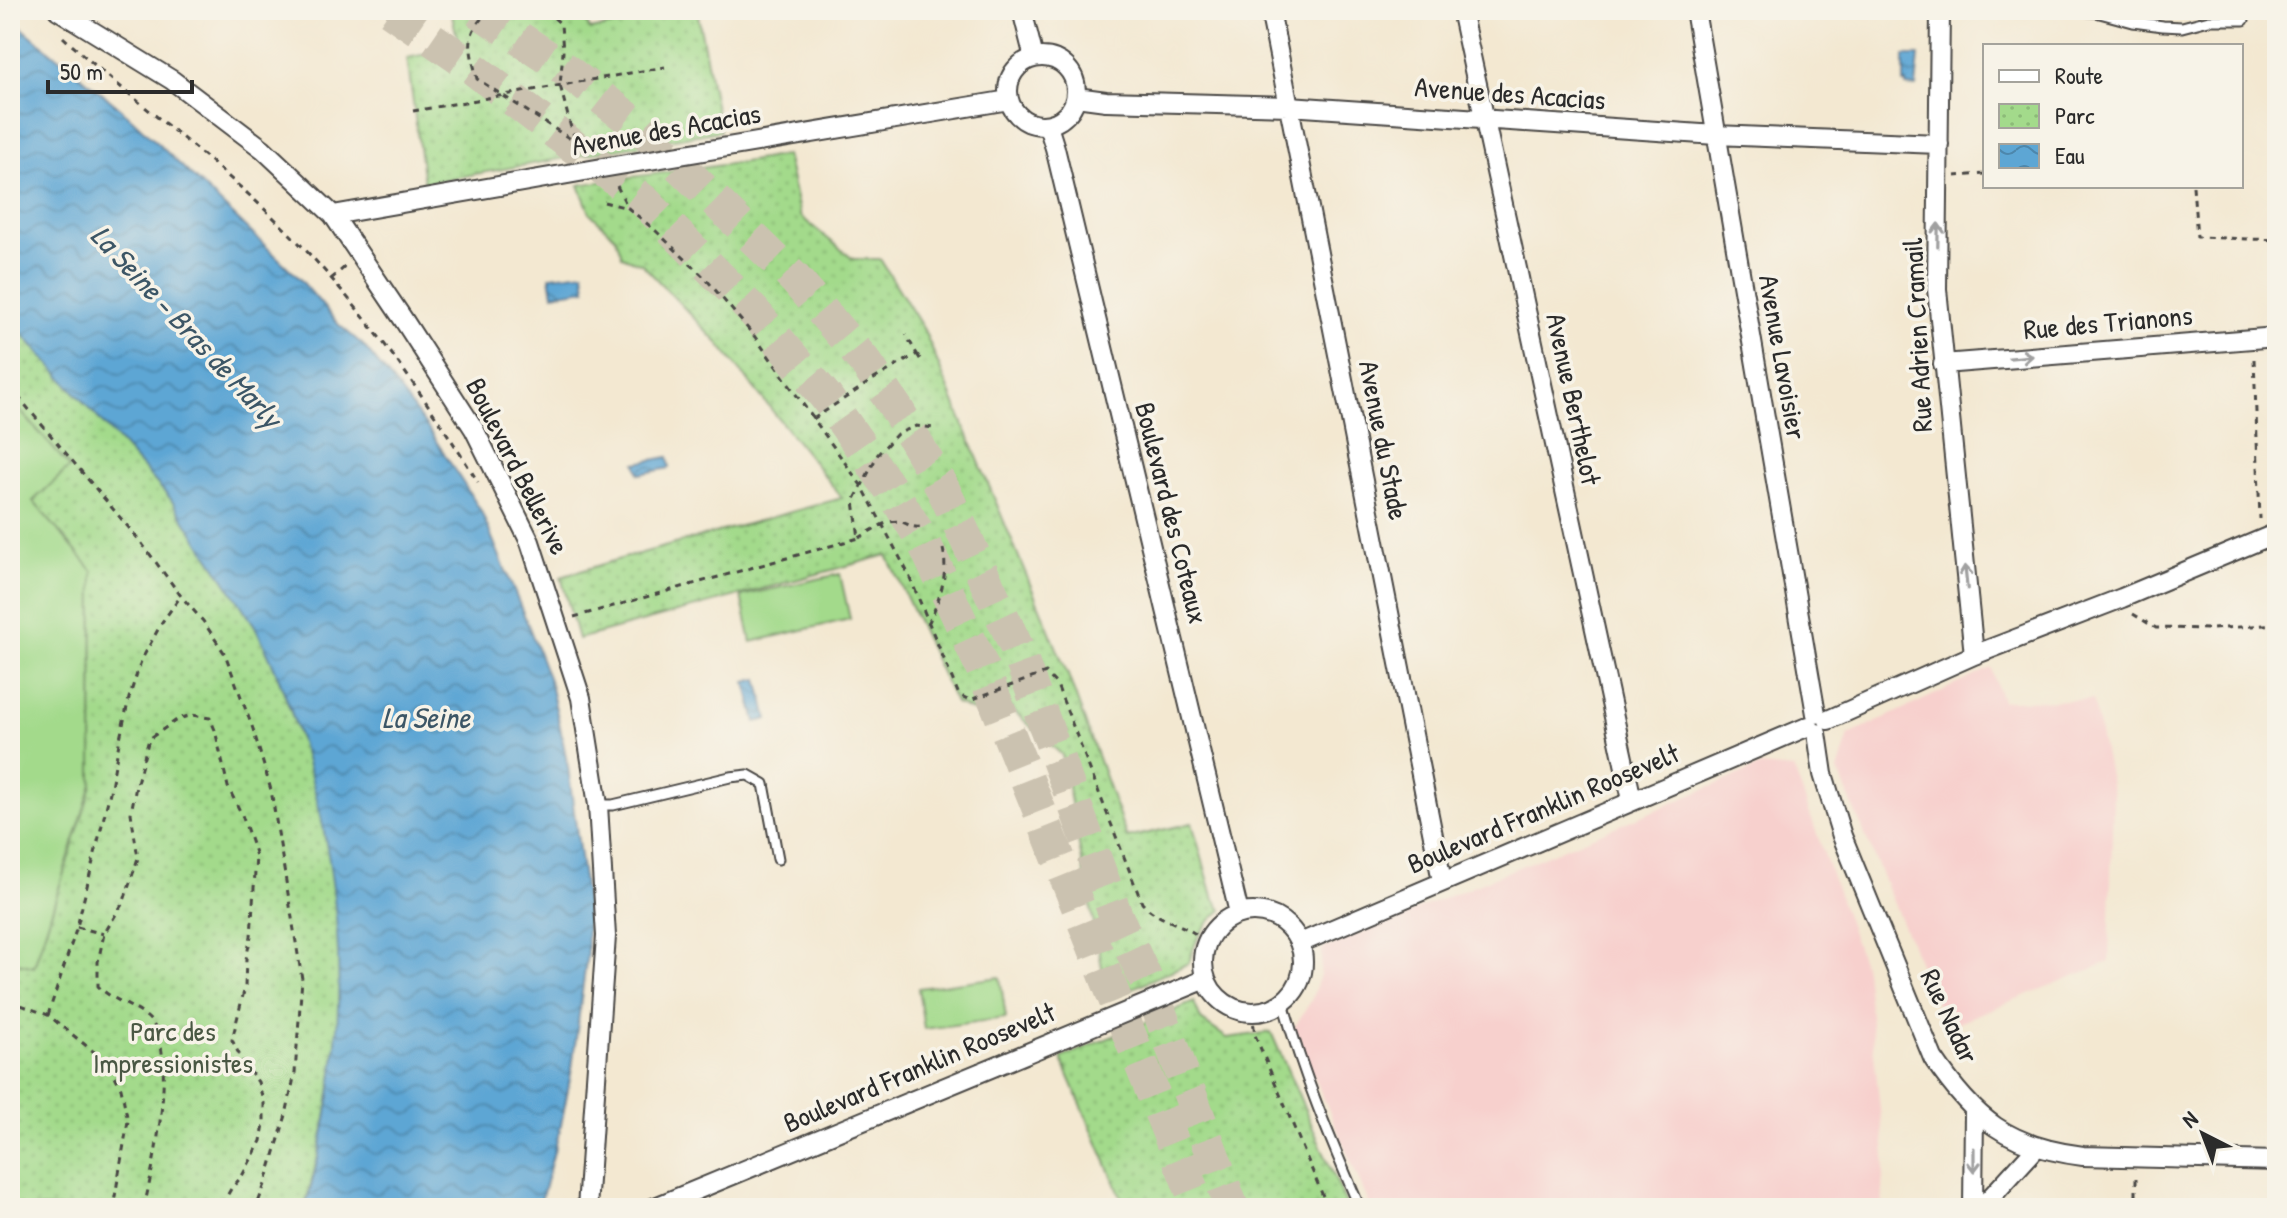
<svg xmlns="http://www.w3.org/2000/svg" width="2287" height="1218" font-family="'Patrick Hand',sans-serif">
<style>
.built{fill:#f7d0cd}
.grass{fill:#a3da8b;stroke:#67825b;stroke-width:2}
.park{fill:url(#park-dots);stroke:#67825b;stroke-width:2}
.water{fill:url(#water-waves);stroke:#446880;stroke-width:2}
.lines{fill:none;stroke-linecap:round;stroke-linejoin:round}
.highway-tunnel{stroke:#cbc2b0;stroke-width:34;stroke-dasharray:34 17;stroke-linecap:butt}
.lane-casing{stroke:#494744;stroke-width:13}
.street-casing{stroke:#494744;stroke-width:22}
.path{stroke:#494744;stroke-width:3;stroke-dasharray:6 6;stroke-linecap:butt}
.lane{stroke:#fff;stroke-width:9}
.street{stroke:#fff;stroke-width:18}
.oneway{stroke:#a0a0a0}
.labels{text-anchor:middle;dominant-baseline:central;stroke-width:7;stroke-linejoin:round;paint-order:stroke}
.street-label{font-size:28px;fill:#2b2b2b;stroke:#f7f3e8}
.park-label{font-size:28px;fill:#495743;stroke:#f7f3e8}
.water-label{font-size:30px;font-style:italic;fill:#3c5666;stroke:#f7f3e8}
</style>
<defs>
<pattern id="park-dots" width="8" height="8" patternUnits="userSpaceOnUse" patternTransform="scale(2)"><rect width="8" height="8" fill="#a3da8b"/><path d="M2 2h.1M6 6h.1" fill="none" stroke="#8cbb78" stroke-width="1.8" stroke-linecap="round"/></pattern>
<pattern id="water-waves" width="16" height="10" patternUnits="userSpaceOnUse" patternTransform="scale(2)"><rect width="16" height="10" fill="#5da6d4"/><path d="M0 5q4-4 8 0t8 0" fill="none" stroke="#4d87ac"/></pattern>
</defs>
<rect width="100%" height="100%" fill="#f7f3e8"/>
<filter id="ink" filterUnits="userSpaceOnUse"><feTurbulence type="fractalNoise" baseFrequency=".0125" numOctaves="2"/><feDisplacementMap in="SourceGraphic" scale="16" xChannelSelector="R" yChannelSelector="G"/><feConvolveMatrix kernelMatrix="1 2 1 2 8 2 1 2 1" color-interpolation-filters="sRGB"/></filter>
<filter id="wash" filterUnits="userSpaceOnUse"><feTurbulence type="fractalNoise" baseFrequency=".006" numOctaves="4" result="noise"/><feDisplacementMap in="SourceGraphic" scale="32" xChannelSelector="R" yChannelSelector="G"/><feGaussianBlur stdDeviation="1.8" result="paint"/><feColorMatrix in="noise" values="0 0 0 0 0 0 0 0 0 0 0 0 0 0 0 0 0 1.4 0 .05"/><feComposite in="paint" operator="in"/></filter>
<g filter="url(#wash)">
<rect width="100%" height="100%" fill="#f3e8d1"/>
<path class="built" d="M1991,668L2002,701L2093,700L2113,794L2109,962L1946,1027L1838,771L1849,735Z
M1761,766L1794,769L1865,970L1885,1155L1882,1208H1371L1314,1076L1292,1031L1311,1001L1320,975L1322,949Z"/>
<path class="grass" d="M10,399L70,467L33,501L93,570L92,784L34,967L10,961Z
M840,574L850,619L751,642L741,596Z
M1000,977L1006,1018L924,1029L918,988Z"/>
<path class="park" d="M451,10H581L590,30L697,10L720,131L424,183L407,58L459,47Z
M786,155L800,216L853,259H880L924,330L1068,675L1127,838L1192,823L1213,896L1222,910C1203,925 1195,940 1189,963L1108,999L1062,755L1005,703L972,711L955,703L887,555L578,639L561,577L613,561L842,498L719,344L642,264L622,256L616,238L590,213L579,185C647,173 717,168 786,155Z
M10,320L170,498L255,626C274,663 288,701 300,740C310,771 320,802 326,834C351,956 340,1089 304,1208H10V961L34,967L92,785L93,571L33,501L70,467L10,399Z
M1194,1002L1201,1020L1227,1038L1271,1032L1348,1208H1126L1061,1058Z"/>
<path class="water" d="M10,17C49,53 92,83 132,119L299,278L339,325L363,345L398,388L429,430L481,511L529,627L549,680L559,722L568,767L587,908V954L572,1068L561,1125L539,1208H305C351,1051 350,895 300,739C288,700 274,663 255,626L170,498L10,320Z
M1904,56H1919L1916,87L1906,86V83H1904Z
M584,272L586,289L553,294L550,276Z
M668,457L670,468L639,474L636,463Z
M758,679L768,719L756,722L746,682Z"/>
</g>
<g filter="url(#ink)">
<g class="lines">
<path class="highway-tunnel" d="M390,10L461,59L645,202L754,312L826,397L896,497L925,545L981,665L1199,1208
M477,10L555,62L642,129L795,279L866,363L898,411L943,489L1016,646L1116,916L1154,997L1232,1208"/>
<g class="lane-casing">
<path id="lane" d="M2054,10L2096,12L2133,22L2163,26L2182,27L2209,20H2244
M598,805H613L730,777L748,775L764,784L778,859
M1283,1002C1302,1073 1331,1141 1360,1208"/>
</g>
<g class="street-casing">
<path id="street" d="M58,10L172,80L263,149L333,215L403,319L474,429L530,542L581,698L598,805L606,936L587,1208
M1022,10L1034,58
M1270,10L1442,881
M1461,10L1632,800
M1695,10L1816,714
M1940,10L1937,289L1974,655
M1008 91a34 34 0 1 1 68 0a34 34 0 1 1-68 0Z
M1076,97L1106,101L1289,106L1716,135L1939,144
M1048,126L1055,148L1239,913
M333,215L602,168L1009,100
M1943,364L2277,337
M1828,720L1974,655L2122,598L2277,533
M1817,733L1823,774L1842,836L1933,1058C1974,1119 2008,1147 2083,1156L2277,1161
M1203 962a50 50 0 1 1 100 0a50 50 0 1 1-100 0Z
M1300,943L1809,726
M653,1208L1206,979
M1973,1208L1974,1111
M1981,1208L2036,1148"/>
</g>
<path class="path" d="M490,10C463,34 470,48 477,79L580,145
M545,10L561,24L563,52L560,85L572,132L586,150
M63,37C139,106 224,166 296,240C366,312 425,397 478,482
M413,111L665,67
M1955,176L1985,174
M617,186L628,208
M2193,186L2197,237L2277,240
M604,202L628,208L656,231L706,279L755,337L863,488L908,573L959,695L970,700L1046,673L1057,685L1142,903C1162,925 1189,922 1206,944
M331,279L346,266
M917,354L922,362
M2254,359L2260,519
M10,387L140,541L181,596L203,621L225,654L253,729L271,790L302,979L295,1073L286,1115L267,1179L256,1208
M813,419L874,379L917,354L906,335
M859,538C871,531 888,518 902,522C910,525 912,528 921,527
M2133,614L2156,628L2213,629L2277,624
M574,617L859,538L854,501L878,454L897,434L916,426L934,428
M928,624C939,601 949,574 943,549
M77,927L104,934
M10,1001L48,1015L109,1064L121,1088L128,1121L113,1208
M1252,1012L1255,1035L1328,1208
M48,1015L77,927L110,792L119,743L129,698L141,661L162,622L181,596
M144,1208C153,1167 179,1053 150,1020C138,1007 112,1001 98,986V962L104,934L124,901L138,858L131,813L136,786L149,739L178,719L192,715L210,718L215,730L228,787L242,815L256,856L251,936L246,959L245,987L232,1040L243,1062L258,1082L264,1103V1124L261,1141L242,1176L231,1189L220,1208
M2136,1208V1177"/>
<use href="#lane" class="lane"/>
<use href="#street" class="street"/>
</g>
<defs><path id="oneway-shaft" d="M-6 0H5M1.5-3L5.5 0L1.5 3" fill="none" stroke-width="1.6" stroke-linecap="round" stroke-linejoin="round" transform="scale(2)"/></defs>
<g class="oneway">
<use href="#oneway-shaft" transform="translate(1938 235) rotate(-89)"/>
<use href="#oneway-shaft" transform="translate(2021 357) rotate(-5)"/>
<use href="#oneway-shaft" transform="translate(1966 577) rotate(-96)"/>
<use href="#oneway-shaft" transform="translate(1974 1160) rotate(90)"/>
</g>
</g>
<g class="labels">
<g class="street-label">
<text transform="translate(1510 93) rotate(4)">Avenue des Acacias</text>
<text transform="translate(666 129) rotate(-10)">Avenue des Acacias</text>
<text transform="translate(2108 322) rotate(-5)">Rue des Trianons</text>
<text transform="translate(1917 335) rotate(-93)">Rue Adrien Cramail</text>
<text transform="translate(1783 357) rotate(80)">Avenue Lavoisier</text>
<text transform="translate(1574 399) rotate(78)">Avenue Berthelot</text>
<text transform="translate(1384 440) rotate(79)">Avenue du Stade</text>
<text transform="translate(518 466) rotate(63)">Boulevard Bellerive</text>
<text transform="translate(1172 513) rotate(76)">Boulevard des Coteaux</text>
<text transform="translate(1543 808) rotate(-23)">Boulevard Franklin Roosevelt</text>
<text transform="translate(1950 1016) rotate(65)">Rue Nadar</text>
<text transform="translate(919 1067) rotate(-23)">Boulevard Franklin Roosevelt</text>
</g>
<g class="park-label">
<text x="173" y="1031">Parc des<tspan x="173" dy="32">Impressionistes</tspan></text>
</g>
<g class="water-label">
<text transform="translate(187 326) rotate(47)">La Seine - Bras de Marly</text>
<text x="426" y="717">La Seine</text>
</g>
</g>
<rect width="2287" height="1218" fill="none" stroke="#f7f3e8" stroke-width="40"/>
<rect x="1983" y="44" width="260" height="144" fill="#f7f3e8" stroke="#a5a39c" stroke-width="2"/>
<rect x="1999" y="70" width="40" height="12" fill="#ffffff" stroke="#a5a39c" stroke-width="2"/>
<text x="2055" y="84" font-size="24" fill="#2b2b2b">Route</text>
<rect x="1999" y="104" width="40" height="24" fill="url(#park-dots)" stroke="#a5a39c" stroke-width="2"/>
<text x="2055" y="124" font-size="24" fill="#2b2b2b">Parc</text>
<rect x="1999" y="144" width="40" height="24" fill="url(#water-waves)" stroke="#a5a39c" stroke-width="2"/>
<text x="2055" y="164" font-size="24" fill="#2b2b2b">Eau</text>
<g transform="translate(2203 1134) rotate(318)" stroke="#f7f3e8" stroke-width="6" paint-order="stroke">
<path d="M0-6L14 30L0 20L-14 30Z" fill="#2b2b2b"/>
<text y="-12" font-size="22" font-weight="bold" text-anchor="middle" fill="#2b2b2b">N</text>
</g>
<path d="M48 80v12h144v-12" fill="none" stroke="#2b2b2b" stroke-width="4"/>
<text x="60" y="80" font-size="24" fill="#2b2b2b" stroke="#f7f3e8" stroke-width="6" paint-order="stroke">50 m</text>
</svg>
